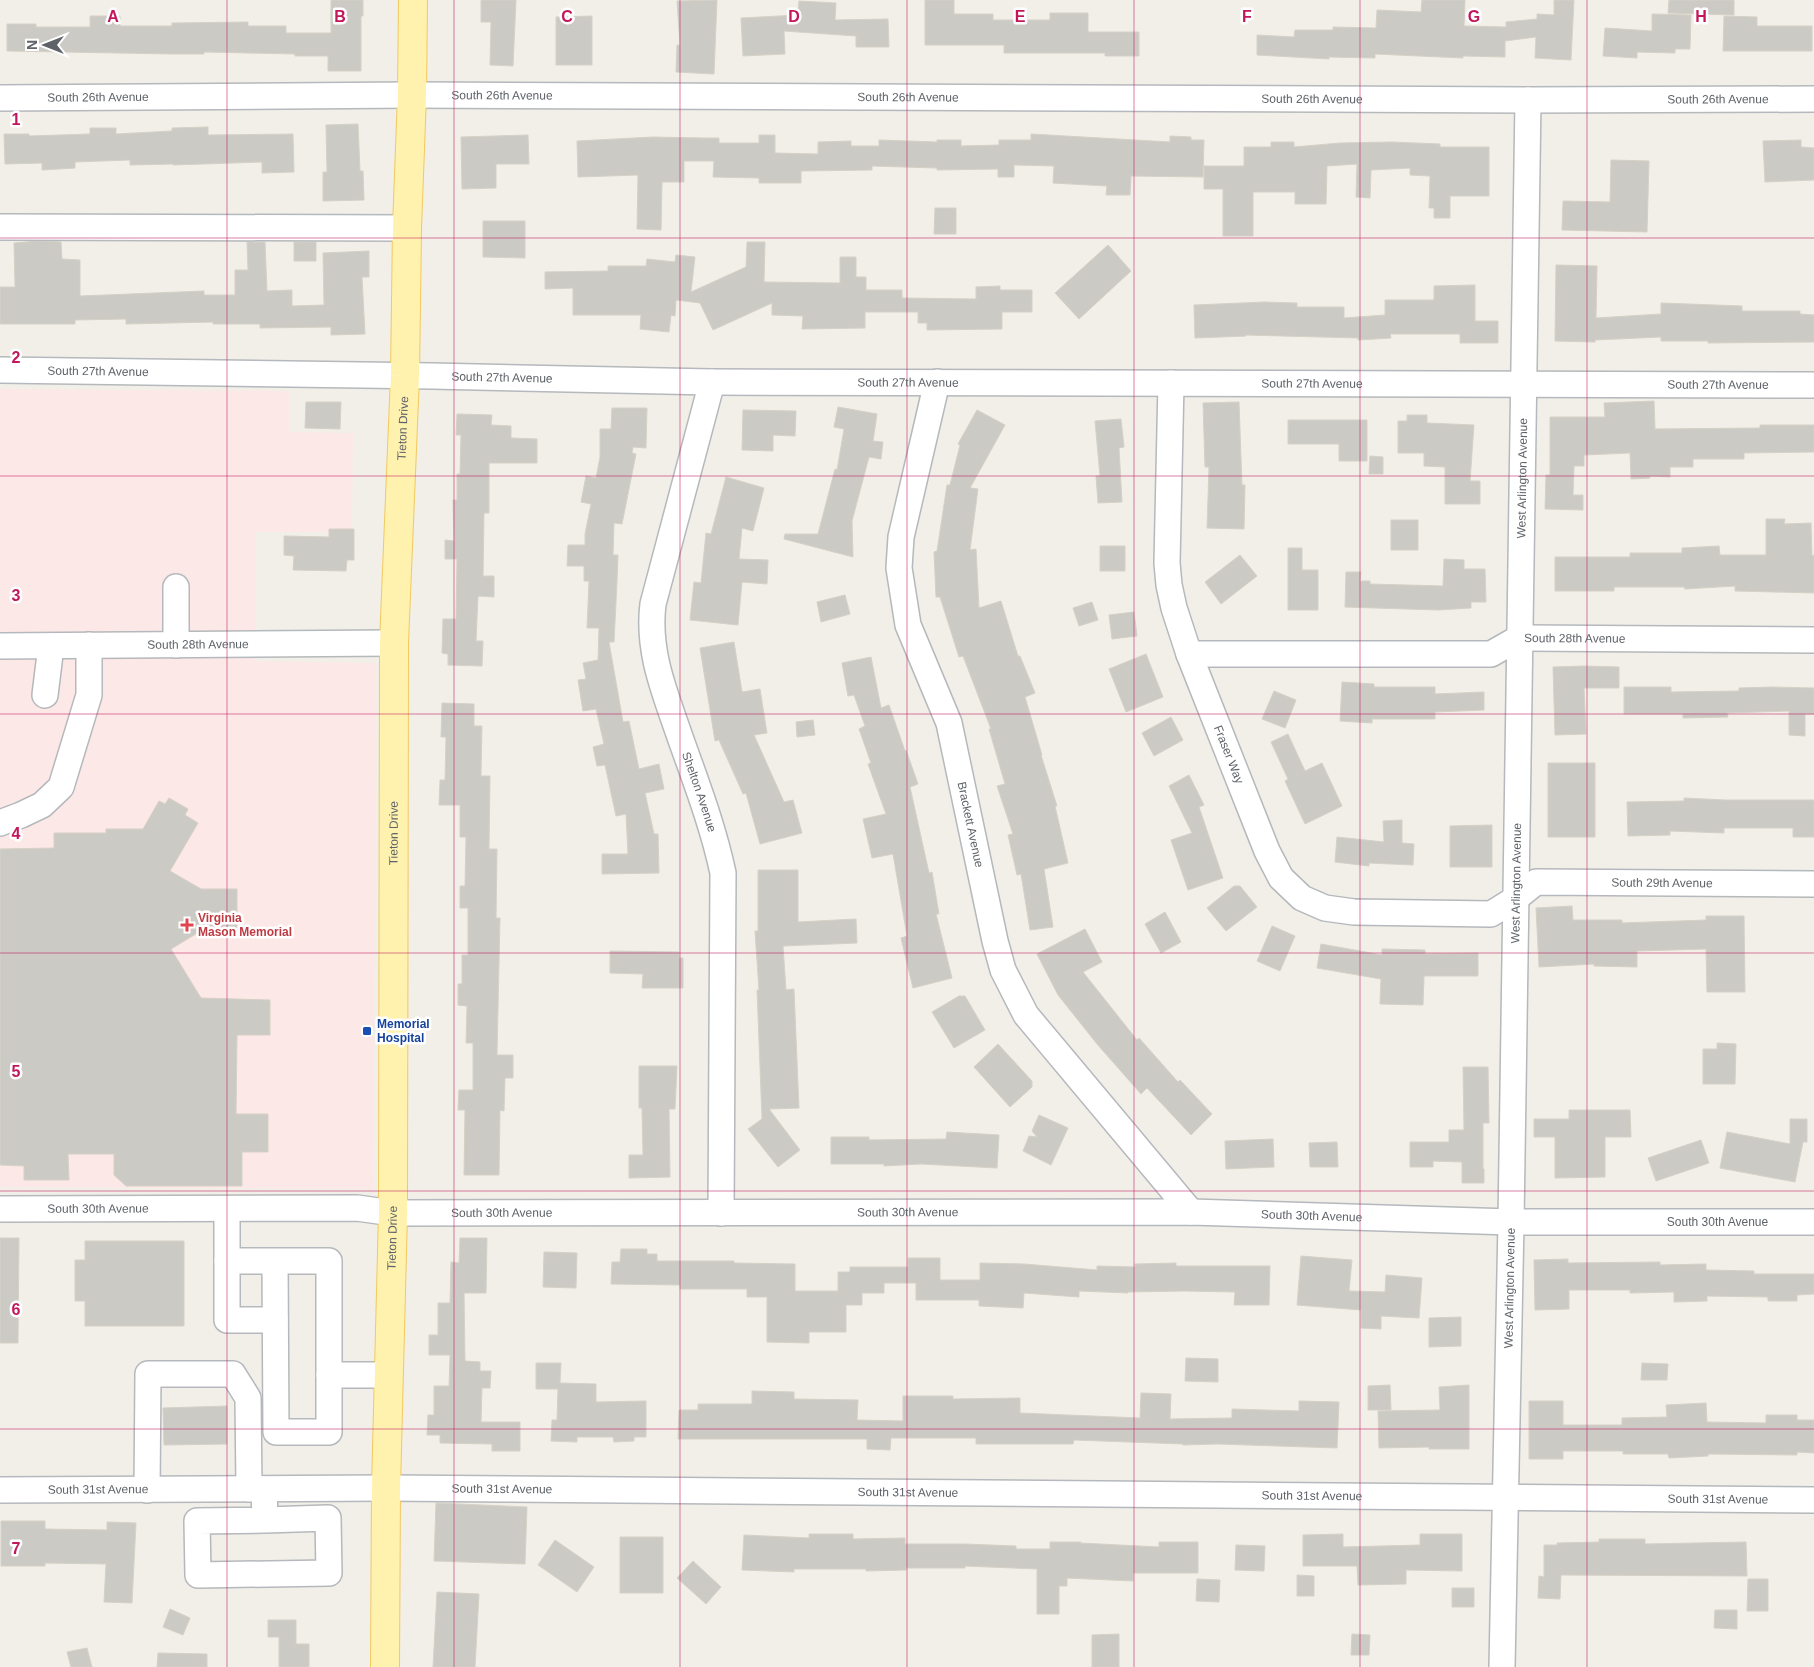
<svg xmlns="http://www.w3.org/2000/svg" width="1814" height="1667" font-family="Arial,sans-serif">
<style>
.medical{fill:#fce8e6}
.building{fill:#cccac5;stroke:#d6d1c6}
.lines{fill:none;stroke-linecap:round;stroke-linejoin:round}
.minor-casing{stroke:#b5b8bc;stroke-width:28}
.major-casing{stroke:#f2c960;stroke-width:30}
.minor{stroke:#fff;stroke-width:25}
.major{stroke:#fff2af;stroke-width:28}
.grid{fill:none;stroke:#c2185b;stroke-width:1;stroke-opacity:0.55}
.health-dot{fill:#e0444e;stroke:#fff;stroke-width:2}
.transit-dot{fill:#1a4fb4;stroke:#fff;stroke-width:2}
.labels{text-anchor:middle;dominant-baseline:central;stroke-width:5;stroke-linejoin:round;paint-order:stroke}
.street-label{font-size:12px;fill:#5f6368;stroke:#fff}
.health-label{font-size:12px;font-weight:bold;fill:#be3a42;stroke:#fff;text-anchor:start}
.transit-label{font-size:12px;font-weight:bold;fill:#164399;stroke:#fff;text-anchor:start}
.grid-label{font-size:16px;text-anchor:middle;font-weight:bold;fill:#c2185b;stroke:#fff;stroke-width:5;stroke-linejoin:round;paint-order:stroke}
</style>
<rect width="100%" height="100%" fill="#f1efe8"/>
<path class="medical" d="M0,389L289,391V432L353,433L352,532H255V661L376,663L373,1189L0,1187Z"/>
<path class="building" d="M331,0H363V16H361V71H328V56H295V54L204,52V54H172L7,51V24H36V27H90V16H120V26H172V23L248,22V26H286V33H331Z
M481,0H516L513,66L490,65L491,22H481Z
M717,0L714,74L676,72L677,45H680L677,1Z
M925,0H954V14H993V20H1050V13H1088V32H1139V56H1105V53H1004V45H925Z
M1422,0H1465L1464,26L1506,27V22L1537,19V14L1554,15V0H1574L1571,60L1535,58L1536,37L1505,41V57L1463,56V58L1375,54V58L1329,57V59L1257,55V35L1294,37L1295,30H1333V27L1376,28L1377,10L1421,12Z
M1669,0H1734V15L1668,13Z
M799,1L836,3L835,20L888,19L889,47H856V36L784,31L785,54L743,56L741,18L798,15Z
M1652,14L1691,15L1690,49H1675V53L1637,52V58L1603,56L1605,28L1652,31Z
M592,16V65H556V17Z
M1724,16L1757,17V26H1812V51H1723Z
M358,124L360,171H363L364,200L323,201V172H327L326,125Z
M208,127V135L293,134L294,172L262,173V162L173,165V164L130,165V160L75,162V168L42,170V163L5,164L4,134H29V136L90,134V128H116V134L172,131V128Z
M1031,134L1170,142V136L1191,137V140H1204L1203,177L1131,176L1130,195H1106L1107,186L1053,183L1054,166L1014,165V177H998V169L937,170V168L872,166V170L801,171V183H759V178L713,177L714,161H684V182H662L661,230L637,229L638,175L578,177L577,141L653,137L704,138H719V143H759V135H775V153L818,154V142L851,141V146H879V140L937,142V140H961V146L999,145V140H1031Z
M528,135L529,164H496V188L462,189L461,137Z
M1801,140V147L1814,148V180L1765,182L1763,141Z
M1271,142H1294V147L1340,143L1391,142L1440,144V147H1489V196H1450V218H1434V208H1429L1430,176L1410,175V168L1371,170L1370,198L1356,197L1357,164L1327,166L1326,204H1295V192H1253V236H1223V189H1204V166H1244V147H1271Z
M1611,160L1649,161L1647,232L1562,230L1563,201L1610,202Z
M935,208H956V234H934Z
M483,221H525V258L483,257Z
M38,241L61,242L62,259L80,260V296L204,291V295H235V270H248L247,242H265L267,291L292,290V306L324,305L323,253L369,251V277H362L365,334L331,335V327L260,328V324H213V322L126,324V319L75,320V324H0V287H15L14,243Z
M294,242H316V261H294Z
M747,242H765L764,282L840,283V257H856V277H866V290H902V298L976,299V287L1000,286V290H1032V312H1002V329L927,330V323H918V312H865V328L802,329L803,316L772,315V303L713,330L700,303L676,300L675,316L671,315L669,332L640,329L641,315H573V288L545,289V272L608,271V266H646L647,259L675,262L676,255L695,257L691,292L746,267Z
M1108,245L1131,271L1079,319L1055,293Z
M1556,265L1597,266L1596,318L1661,314V303L1742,306V311H1800V314L1814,315V342L1708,343V341H1661V337L1595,340V342L1555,341Z
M1475,285V321H1498V343H1460V334H1390L1391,338L1358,340V338L1246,335V336L1195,338L1194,305L1265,302L1297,303V307H1344V318L1385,315V300H1434V286Z
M1654,401L1655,429L1760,428V425H1814V452L1744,453V459H1693V467H1670V477L1650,476V478L1631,479L1630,453L1584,455V466H1574L1573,495H1583V510L1545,509L1546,475H1550V417H1605L1604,403Z
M306,402H341L340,429L305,428Z
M1239,402L1242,485H1245L1244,529L1207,528L1209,467H1205L1203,403Z
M838,407L877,414L873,441L883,442L881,459L869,457L852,521L853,557L784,539L785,534H818L835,469L837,470L844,429L834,427Z
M612,408H647L646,448L633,447L632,453L636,454L622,524L614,523L613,555H618L617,582L614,642H609L623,722L629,721L639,769L659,764L664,789L645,793L654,834H658L659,873L602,874V854H628L626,814L616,816L605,765L597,766L593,747L604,744L596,709L583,711L578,680L586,679L583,663L598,660L599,628H587L589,581H584V566H567L568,545H585V534L591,504L581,502L586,476L596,478L600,457V429H611Z
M743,410L796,411L795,436L773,435V451L742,450Z
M977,410L1005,425L970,488L978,489L970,550L976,549L979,608L1001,601L1018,656H1020L1035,693L1025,697L1042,755H1041L1057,806H1055L1068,863L1044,869L1053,927L1030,930L1021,874L1017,875L1008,835L1013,834L997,786L1005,784L989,729H991L963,656L959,657L940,597H936L934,552L937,551L947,485H950L960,445L958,444Z
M457,414L492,415L491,425L511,426V438L537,439V463H489V513H484L483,576H494V597L478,596L476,641H483L482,666L448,665V654L442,653L443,619H456L457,559H445V540L454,541L453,500H457V474H460L461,435H456Z
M1407,415H1427V423L1474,425L1470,481H1480V504H1445V467L1424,466V453H1398V421H1407Z
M1121,419L1124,447L1119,448L1122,502L1098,503L1096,476H1100L1095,421Z
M1288,420H1367V461H1339V444H1288Z
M1370,456L1383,457V474H1369Z
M726,477L764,488L753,531L742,528L739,559L768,560L767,584L742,582L738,625L690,620L694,582L701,583L706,533L711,534Z
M1766,519H1785L1784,524L1811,523L1812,556L1814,555V593L1735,591V586L1685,589L1684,587H1614V591H1555V557H1630V553H1682V548L1719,546L1720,555H1766Z
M1391,520H1418V550H1391Z
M329,529H354V560H347L346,571L293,570L294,556L284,555V536L329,537Z
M1100,546H1125V571H1100Z
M1288,548H1302V570H1318V610H1288Z
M1240,555L1257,576L1221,604L1205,582Z
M1444,559L1464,560V569H1485L1486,602H1471V608L1438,610L1345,607L1346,572H1361L1360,581H1370V584L1443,586Z
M845,595L850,614L821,622L817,602Z
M1092,602L1098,620L1079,626L1073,608Z
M1134,612L1137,636L1112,639L1109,615Z
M734,642L742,692L760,689L767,733L754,735L784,802L793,800L802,833L760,844L746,793L743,794L719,740L715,741L700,648Z
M1146,654L1163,697L1126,712L1109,669Z
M871,657L881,708L889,705L905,751L906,750L918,784L910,787L929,873L932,872L939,914H936L952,978L913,988L901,938L907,936L893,854L872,858L863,819L886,814L868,764L871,763L859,729L865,726L854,695L848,696L842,663Z
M1584,666L1619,667V688H1584L1586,734L1555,735L1553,667Z
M1342,682L1374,684V687H1435V694L1484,692V710L1435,712V719H1372V723L1340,721Z
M1624,687H1671V692L1739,691V688L1772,687L1814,688V714H1805V736L1789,735V711L1727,713L1728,717L1683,718V714H1624Z
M1274,691L1296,700L1285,728L1262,719Z
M442,703L474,704V726H482L481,776H490L489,849H497L496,918H500L497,1055H513V1078H505L504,1111L500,1110L499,1175H464L465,1110H458L459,1090H473V1043H466L467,1006L458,1005V984H462V955H468V908H460V886H465L466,837H460V805H439L440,780H445L446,737H441Z
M1171,717L1183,740L1154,756L1142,733Z
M813,720L815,735L797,737L796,722Z
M1288,734L1305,771L1322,763L1342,806L1305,824L1285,781L1288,779L1271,742Z
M1548,763H1595V837H1548Z
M1189,775L1204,805L1199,807L1223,878L1188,890L1171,840L1192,833L1169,786Z
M169,798L188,809L185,815L198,823L170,871L201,889H237V929H204L171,949L201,998L270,1000V1035H237L236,1114H268V1152H242V1186H126L114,1175V1154H68L69,1180H24V1166L0,1165V849L54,848V833H106V829H143L159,801L165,804Z
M1684,798L1725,800H1814V837H1793V828H1724V833L1670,831V835L1628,836L1627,802L1684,801Z
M1402,820V843L1414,844L1413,865L1369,863V866L1335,862L1337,837L1384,842L1383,821Z
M1492,825V867H1450V826Z
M758,870H798V922L856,919L857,943L783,946L786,990L794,989L799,1108L769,1109L800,1150L778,1167L748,1129L762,1119L757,990H759L755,931H758Z
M1234,886H1240L1257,907L1226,931L1207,908Z
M1572,906L1573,920H1622V923L1706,920V916H1744L1745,992H1707L1706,949L1637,951V967L1594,966V964L1539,967L1536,908Z
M1165,912L1181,942L1161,953L1145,924Z
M1272,926L1295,936L1280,971L1257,961Z
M1085,929L1102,962L1083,972L1137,1040L1139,1038L1178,1082L1180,1080L1212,1114L1191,1135L1147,1088L1141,1094L1097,1044L1058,995L1037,954Z
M1321,944L1382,955V949L1425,950V954L1478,953V976H1424L1423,1005L1380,1004L1381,979L1317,968Z
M610,951L679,952V958H683V988H642L643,974L610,973Z
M959,996H965L985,1030L954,1048L932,1012Z
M1717,1043L1736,1044L1735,1084H1703V1049H1717Z
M998,1044L1032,1081V1087L1010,1107L974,1067Z
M639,1066H677L675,1109H669L670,1177L629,1178V1155H643L642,1108H639Z
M1463,1067H1488L1489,1123H1483V1169H1484V1183H1462V1162L1433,1161V1167H1410V1142H1449V1130H1464Z
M1569,1110H1630L1631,1137H1605V1177L1555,1178V1137H1534V1119H1569Z
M1039,1115L1068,1128L1051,1165L1023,1151L1029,1136L1037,1137L1032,1131Z
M1790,1119H1807V1142H1803L1795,1182L1720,1168L1727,1132L1790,1144Z
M947,1132L999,1135L997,1168L921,1164L884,1166V1164H831V1137H869V1140L946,1139Z
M1273,1139L1274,1167L1226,1169L1225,1141Z
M1701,1140L1709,1163L1656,1181L1648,1158Z
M1337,1142L1338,1167H1310L1309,1143Z
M0,1238H19L18,1343H0Z
M460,1238H487L486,1293H464L465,1361L480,1362V1371H491L490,1388H482L481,1422H520V1451H492V1444L440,1443V1435H427L428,1415H434V1386H449L450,1355H429V1335H438V1303H450L451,1262L459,1263Z
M85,1241H184V1326H85V1301H75V1260H85Z
M621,1249H647V1254H657V1261H734V1263L795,1264V1291H838V1272H850V1267H908V1258H940V1280H980V1263L1024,1264L1097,1270V1266L1135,1267V1264L1176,1263V1266H1270L1269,1305H1234L1235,1292L1185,1291L1128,1292V1293L1079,1291V1297L1024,1293L1023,1308L979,1306V1300H916V1283H884V1293H862V1305H846V1332H809V1343L767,1342V1297H747V1289H680V1285L611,1284L612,1262H620Z
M544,1252L577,1253L576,1288L543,1287Z
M1301,1256L1352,1260L1349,1291L1385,1292L1386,1275L1422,1278L1419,1318L1381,1316V1329L1361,1328V1310L1297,1305Z
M1568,1259V1263L1660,1262V1265L1706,1264V1270L1754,1271V1274H1814V1294L1797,1295V1301H1768V1297L1707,1296V1301L1674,1302V1292L1630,1293V1290H1569V1309L1535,1310L1534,1260Z
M1461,1317V1346L1429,1347V1318Z
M1186,1358L1218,1359V1382L1185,1381Z
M536,1363H561L560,1383L596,1384V1402L646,1401V1437H634V1441L614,1442L613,1437H577V1442L551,1441L552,1420H557L558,1389H536Z
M1642,1363L1668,1364L1667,1380H1641Z
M1390,1385L1391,1410H1368V1386Z
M1469,1385V1449H1429V1447L1379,1448L1378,1411L1440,1410L1439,1387Z
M752,1391L794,1392V1399L858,1400L857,1420L903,1421V1396H953V1399L1020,1398V1413L1140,1418L1141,1393L1171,1394L1170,1419L1232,1418V1409L1299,1411V1401L1339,1402L1337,1448L1217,1444L1183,1445V1444L1074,1440L1073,1444H976V1438H891L890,1450L867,1449V1439H678L679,1410H698V1404H752Z
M1529,1401H1563V1425H1622V1418L1667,1417L1666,1405L1706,1403L1707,1422L1766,1423V1415H1797V1420H1814V1453L1797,1452V1455L1708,1454V1456L1669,1458L1668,1454H1623V1451H1563V1459H1529Z
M227,1406V1444L164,1445L163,1408Z
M436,1503L527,1507L525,1564L434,1561Z
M1,1521H45V1529L107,1530V1522L136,1523L132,1603L104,1602L106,1564L45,1563V1566H1Z
M809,1534H853V1539L905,1538V1544H965L1016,1546V1549H1050V1542H1081L1080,1543L1159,1547V1542H1198V1573H1133V1581L1067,1578V1586H1059V1614H1037V1569L965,1566V1568H906V1570L866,1571V1569H794V1572L742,1570L744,1535L809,1538Z
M1343,1534V1547L1420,1545V1534H1462V1571L1406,1570V1584L1358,1585L1357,1566H1303V1535Z
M620,1537H663V1593H620Z
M1599,1539H1645V1544L1746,1542L1747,1576L1561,1575L1560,1599L1538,1598L1539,1576L1544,1577V1545H1557V1543L1599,1542Z
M555,1540L594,1567L577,1592L538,1565Z
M1236,1545L1265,1546L1264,1571L1235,1570Z
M693,1561L721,1587L706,1604L677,1578Z
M1297,1575L1314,1576V1596H1297Z
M1197,1579L1220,1580L1219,1602L1196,1601Z
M1748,1579H1768V1611H1747Z
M1452,1588H1474V1607H1452Z
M437,1592L479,1594L475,1667H433Z
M170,1609L190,1618L183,1635L163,1627Z
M1715,1610H1737V1629L1714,1628Z
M268,1620H296V1644H309V1667H279V1637H268Z
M1119,1634V1667H1092V1635Z
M1352,1634L1370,1635L1369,1655H1351Z
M87,1648L92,1667H71L67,1652Z
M158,1653L207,1654V1667H157Z"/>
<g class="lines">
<g class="minor-casing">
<g id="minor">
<path id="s1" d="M0,98L412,95L1528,100L1814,99"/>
<path d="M0,227L407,228"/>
<path id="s2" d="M0,370L432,376L712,382L1814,385"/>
<path id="s3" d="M712,382L653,604C647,652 665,693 680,737C696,782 713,826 723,873L721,1213"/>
<path id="s4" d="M937,382L901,537L899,568L908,625L949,723L995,941L1003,970L1026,1015L1191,1212"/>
<path id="s5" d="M1171,383L1167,563L1169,585L1174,608L1189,654L1267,851L1281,878L1302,898L1325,908L1354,912L1491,914L1515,899L1536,882L1814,884"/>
<path d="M176,587V645"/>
<path id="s6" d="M0,646L394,643"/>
<path id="s7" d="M1189,654H1491L1519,638L1814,640"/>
<path d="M45,695L51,646"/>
<path d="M0,823L21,815L42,805L61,787L89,695V645"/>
<path id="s8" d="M0,1209L357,1208L393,1213L1191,1212L1511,1222H1814"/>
<path d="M227,1209V1320H275"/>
<path d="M227,1261H329V1432H276L275,1261"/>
<path d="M329,1375H389"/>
<path d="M264,1489L265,1520L328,1518L329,1573L198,1575L197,1521L265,1520"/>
<path id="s9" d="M0,1490L386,1488L1814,1500"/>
<path d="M147,1490L148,1374H233L248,1398L249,1489"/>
<path id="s10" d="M1502,1667L1511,1222L1528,100"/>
</g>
</g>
<g class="major-casing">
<g id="major">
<path id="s11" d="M385,1667L386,1488L393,1213L394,643L405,376L407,228L412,95L413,0"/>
</g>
</g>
<use href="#minor" class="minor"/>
<use href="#major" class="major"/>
</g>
<path class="grid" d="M227,0V1667M454,0V1667M680,0V1667M907,0V1667M1134,0V1667M1360,0V1667M1587,0V1667M0,238H1814M0,476H1814M0,714H1814M0,953H1814M0,1191H1814M0,1429H1814"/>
<path class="health-dot" d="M184.5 917.5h5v5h5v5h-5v5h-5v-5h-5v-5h5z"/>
<rect class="transit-dot" x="362" y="1026" width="10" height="10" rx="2.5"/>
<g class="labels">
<g class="street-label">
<text stroke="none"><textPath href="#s1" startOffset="502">South 26th Avenue</textPath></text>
<text stroke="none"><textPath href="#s1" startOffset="98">South 26th Avenue</textPath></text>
<text stroke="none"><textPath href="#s1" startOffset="908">South 26th Avenue</textPath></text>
<text stroke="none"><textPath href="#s1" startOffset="1312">South 26th Avenue</textPath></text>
<text stroke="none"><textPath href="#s1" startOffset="1718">South 26th Avenue</textPath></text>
<text stroke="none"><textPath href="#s2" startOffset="98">South 27th Avenue</textPath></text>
<text stroke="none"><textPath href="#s2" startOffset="502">South 27th Avenue</textPath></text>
<text stroke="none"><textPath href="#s2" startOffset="908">South 27th Avenue</textPath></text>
<text stroke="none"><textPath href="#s2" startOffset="1312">South 27th Avenue</textPath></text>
<text stroke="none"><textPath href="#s2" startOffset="1718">South 27th Avenue</textPath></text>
<text stroke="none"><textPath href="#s11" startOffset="1239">Tieton Drive</textPath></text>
<text stroke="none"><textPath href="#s10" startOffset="1189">West Arlington Avenue</textPath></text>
<text stroke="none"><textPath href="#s7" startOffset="390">South 28th Avenue</textPath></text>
<text stroke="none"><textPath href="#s6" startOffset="198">South 28th Avenue</textPath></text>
<text stroke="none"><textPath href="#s5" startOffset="382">Fraser Way</textPath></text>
<text stroke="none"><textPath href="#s3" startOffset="425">Shelton Avenue</textPath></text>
<text stroke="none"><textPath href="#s4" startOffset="458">Brackett Avenue</textPath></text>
<text stroke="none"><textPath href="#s11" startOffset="834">Tieton Drive</textPath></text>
<text stroke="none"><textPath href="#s10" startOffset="784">West Arlington Avenue</textPath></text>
<text stroke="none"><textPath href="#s5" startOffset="918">South 29th Avenue</textPath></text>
<text stroke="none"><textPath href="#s8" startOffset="98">South 30th Avenue</textPath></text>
<text stroke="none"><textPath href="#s8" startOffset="908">South 30th Avenue</textPath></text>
<text stroke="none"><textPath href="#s8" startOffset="502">South 30th Avenue</textPath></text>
<text stroke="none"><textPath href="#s8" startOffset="1312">South 30th Avenue</textPath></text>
<text stroke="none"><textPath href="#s8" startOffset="1718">South 30th Avenue</textPath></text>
<text stroke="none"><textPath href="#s11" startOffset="429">Tieton Drive</textPath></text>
<text stroke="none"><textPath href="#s10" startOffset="379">West Arlington Avenue</textPath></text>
<text stroke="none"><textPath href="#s9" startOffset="502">South 31st Avenue</textPath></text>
<text stroke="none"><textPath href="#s9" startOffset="98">South 31st Avenue</textPath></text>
<text stroke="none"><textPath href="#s9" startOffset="908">South 31st Avenue</textPath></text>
<text stroke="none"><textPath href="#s9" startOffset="1312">South 31st Avenue</textPath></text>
<text stroke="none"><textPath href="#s9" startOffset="1718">South 31st Avenue</textPath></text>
</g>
<g class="health-label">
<text x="198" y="918">Virginia<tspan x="198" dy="14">Mason Memorial</tspan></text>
</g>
<g class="transit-label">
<text x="377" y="1024">Memorial<tspan x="377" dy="14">Hospital</tspan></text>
</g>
</g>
<g class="grid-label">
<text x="113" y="22">A</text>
<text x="340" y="22">B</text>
<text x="567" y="22">C</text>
<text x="794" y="22">D</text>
<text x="1020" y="22">E</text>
<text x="1247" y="22">F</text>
<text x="1474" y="22">G</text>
<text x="1701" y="22">H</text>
<text x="16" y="125">1</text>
<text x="16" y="363">2</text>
<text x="16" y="601">3</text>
<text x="16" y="839">4</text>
<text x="16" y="1077">5</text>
<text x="16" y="1315">6</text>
<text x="16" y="1554">7</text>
</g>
<g transform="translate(45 45) rotate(270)" stroke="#ffffff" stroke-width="4" paint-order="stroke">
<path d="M0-4L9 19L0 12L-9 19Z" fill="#5f6368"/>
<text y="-8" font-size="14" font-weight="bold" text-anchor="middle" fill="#5f6368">N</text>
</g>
</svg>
